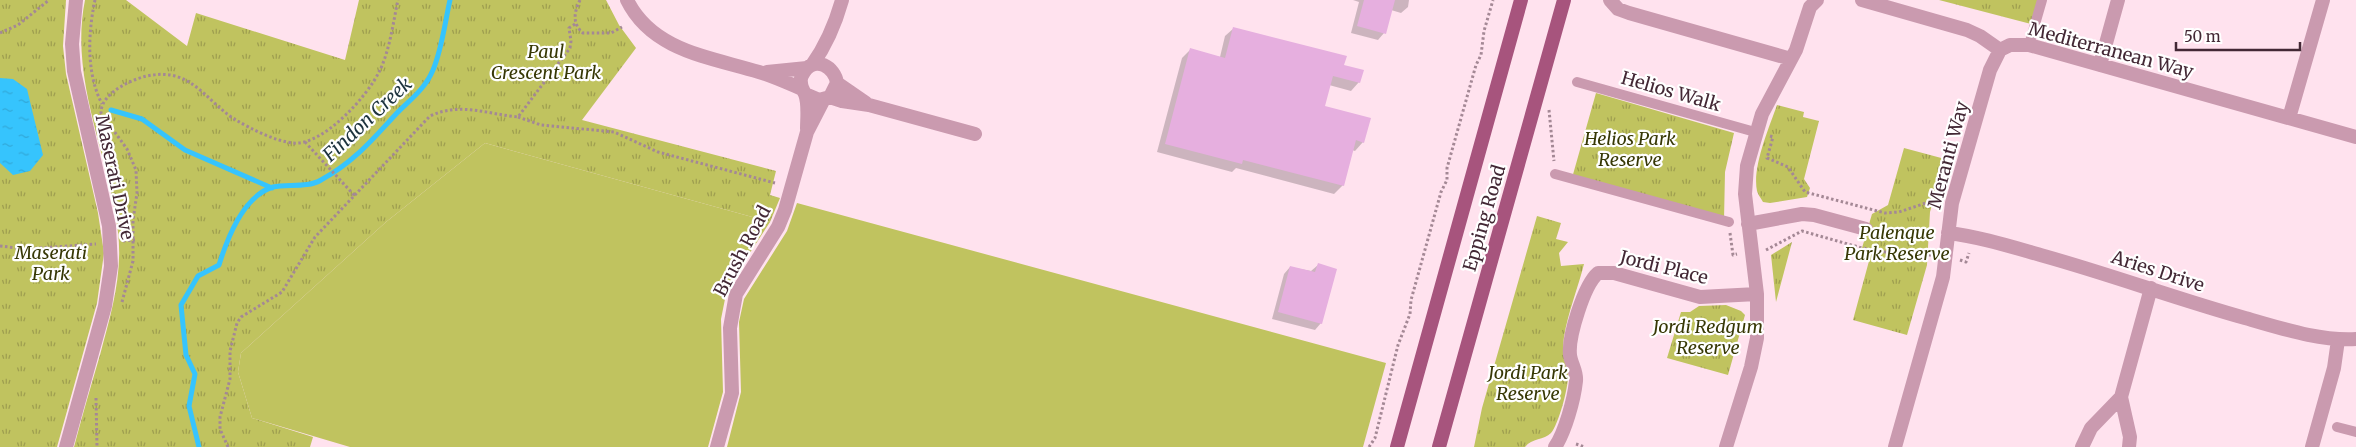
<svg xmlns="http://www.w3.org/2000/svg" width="2356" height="447" font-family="Merriweather,serif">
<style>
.grass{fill:#c0c35f}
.park{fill:url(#park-tufts)}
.water{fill:url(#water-ripples)}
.shadow{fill:#0003}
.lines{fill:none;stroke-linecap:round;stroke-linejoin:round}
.stream{stroke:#36c4fd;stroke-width:5}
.building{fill:#e6afdf}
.path{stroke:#a48895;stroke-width:3;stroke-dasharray:2.5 2.5;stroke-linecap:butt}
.pedestrian{stroke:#ca9aaf;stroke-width:10}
.minor{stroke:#ca9aaf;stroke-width:14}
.primary{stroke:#a7547d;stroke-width:14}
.labels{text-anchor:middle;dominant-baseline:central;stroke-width:4.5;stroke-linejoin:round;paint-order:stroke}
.street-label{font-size:18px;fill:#432835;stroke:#fff}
.park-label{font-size:18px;font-style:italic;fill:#373805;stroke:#fff}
.water-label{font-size:19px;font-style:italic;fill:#1d333e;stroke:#fff}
</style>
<defs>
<pattern id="park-tufts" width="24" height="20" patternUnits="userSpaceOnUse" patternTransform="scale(1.25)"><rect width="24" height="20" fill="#c0c35f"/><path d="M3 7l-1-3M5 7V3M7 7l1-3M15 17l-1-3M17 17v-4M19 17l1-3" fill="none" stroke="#9e9e4f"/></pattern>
<pattern id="water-ripples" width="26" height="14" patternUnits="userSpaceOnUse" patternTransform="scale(1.25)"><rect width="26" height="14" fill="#36c4fd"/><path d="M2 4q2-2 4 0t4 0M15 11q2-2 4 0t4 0" fill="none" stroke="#31a8d9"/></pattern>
</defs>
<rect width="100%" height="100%" fill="#ffe2ee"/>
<path class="grass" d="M485,143L770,222L731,282L726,294L721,319L723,392L708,447H350L252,418L238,372L241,353L386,222Z
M797,203L1386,363L1363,447H727L741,392L739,322L744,299L787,231Z"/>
<path class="park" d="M0,0H66L63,46L66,74L98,213L104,253L97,303L57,447H0Z
M85,0H126L187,46L196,13L345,60L359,0H606L619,25L636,48L582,120L776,171L770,195L780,198L770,222L485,143L386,222L241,353L238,372L252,418L313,437L310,447H74C82,416 91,386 100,355C111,314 123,275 118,232C109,154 69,80 85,0Z
M1939,0H2038L2031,24Z
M1596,93L1734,133L1725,172L1724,220L1572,178Z
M1777,105L1804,112L1803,117L1819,121L1804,179L1810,188L1807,197L1770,203L1763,202C1761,198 1758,195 1757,191C1752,167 1769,128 1777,105Z
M1904,148L1945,159L1930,212L1927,265L1907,335L1853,320L1869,261L1862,248L1872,214L1888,205Z
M1537,216L1561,223L1556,239L1568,242L1559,253L1561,266L1584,264C1578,288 1568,312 1564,337C1562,350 1566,359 1568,371C1570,382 1559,424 1551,433C1544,440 1532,438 1525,447H1474L1482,408Z
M1792,242L1776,302L1771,255Z
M1726,305L1741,311L1745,315L1728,375L1667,358L1681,312H1690L1699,306Z"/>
<path class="water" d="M0,78L13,79L27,89L43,155L30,171L13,175L0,163Z"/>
<path class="shadow" d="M1353,0H1409L1408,7L1401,13L1391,10L1384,33L1378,40L1351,33L1359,2Z
M1234,28L1343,66L1359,82L1351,91L1329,85L1324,107L1363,142L1355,151L1352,150L1343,185L1334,194L1236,168L1232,172L1157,152L1182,58L1190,50L1220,57L1225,36Z
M1318,265L1321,323L1315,330L1272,319L1284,274L1290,267L1311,271Z"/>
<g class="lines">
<path class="stream" d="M111,110L142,119L185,150L272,188
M199,447L189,406L195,374L186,355L181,305L198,276L219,265C227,239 243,196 273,187C288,184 308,188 321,180C354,162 372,140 397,113C411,99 425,89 433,70C442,49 445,22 450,0"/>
</g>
<path class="building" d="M1364,0H1395L1386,34L1357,26Z
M1233,27L1347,56L1344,65L1364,70L1360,83L1333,76L1325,106L1371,118L1364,143L1356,140L1344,186L1243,160L1242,164L1165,144L1190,48L1225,58Z
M1318,263L1337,269L1322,324L1278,312L1290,266L1315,272Z"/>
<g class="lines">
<path class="path" d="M95,0C88,33 86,73 102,104
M580,0C574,12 572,24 583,33H611L622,27
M0,33L18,25L49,0
M1549,110L1554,161
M518,117L541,125L614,132L658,152L775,183
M1770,136L1773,137L1767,158L1788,167L1805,192L1885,213L1899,212L1938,199
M305,142L355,196
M1730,233L1733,255L1737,254
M123,241L135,240
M0,246L26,249L96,244
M1766,250L1802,231L1862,248L1896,254L1932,255
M1960,260L1966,262L1969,253
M122,302L133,261V220L137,193L136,170L127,149L101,113C101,102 109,95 117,89C134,78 155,71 175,76C199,82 215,108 236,120C251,129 275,141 293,143C323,146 368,96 380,70C390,49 393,23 398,0
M96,398L97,447
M1576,444L1585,447
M228,447L220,429V417L230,379V351L237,323L241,317L282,292L315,237L430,116C460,102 487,114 518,117L570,48L571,41L569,28L575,24
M1369,447L1375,438L1398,345L1410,314L1411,300L1441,192L1447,180V168L1476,65L1481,55L1484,31L1493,0"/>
<path class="pedestrian" d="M2029,45L2042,0
M1577,82L1755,132
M1555,174L1729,222
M2337,427L2356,432"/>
<path class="minor" d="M627,0C652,51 710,57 759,72C773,76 788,83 802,89
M1610,0L1618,9L1629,13L1791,59
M1862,0L1967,30L1980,36L2000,50L2010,45H2029L2356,137
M812,65C827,44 835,25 842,0
M2100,65L2118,0
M767,72L807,68
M837,83L866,103
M805,94L819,100L830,97L837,83C835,67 815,55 804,72C802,75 800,79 801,83C801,87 803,90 805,94C809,104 807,118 807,129
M830,97L842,101L869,105L975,134
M2289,118L2323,0
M1748,224L1802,214L1814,215L1866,229
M1948,233C1981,237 2012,247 2044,256C2112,275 2177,299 2245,318C2281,328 2318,341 2356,339
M66,447L105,306L111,266L109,226L74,71L72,44L76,0
M717,447L732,393L730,328L736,294L778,227L785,210L807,132L824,99
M1555,447C1565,432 1574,400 1576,381C1577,371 1571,364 1570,355C1568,337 1584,285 1598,273H1614L1700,297L1757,294
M1726,447L1751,367L1757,338V294L1745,194L1747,166L1762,114L1796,50L1810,7L1817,0
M1895,447L1943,277L1952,203L1990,70L2000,50
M2082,447L2091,428L2121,397
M2129,447L2130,437L2121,397L2151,288
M2312,447L2334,368L2338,340"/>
<path class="primary" d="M1397,447L1521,0
M1439,447L1564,0"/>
</g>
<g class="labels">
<g class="street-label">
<text transform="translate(2111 50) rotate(15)">Mediterranean Way</text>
<text transform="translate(1671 91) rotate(16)">Helios Walk</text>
<text transform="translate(1948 155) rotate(-75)">Meranti Way</text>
<text transform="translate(115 177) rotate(78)">Maserati Drive</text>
<text transform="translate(1484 218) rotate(-74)">Epping Road</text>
<text transform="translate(742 251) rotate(-62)">Brush Road</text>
<text transform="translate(1664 267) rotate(14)">Jordi Place</text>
<text transform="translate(2158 271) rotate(18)">Aries Drive</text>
</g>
<g class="park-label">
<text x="546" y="51">Paul<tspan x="546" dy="21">Crescent Park</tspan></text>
<text x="1630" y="138">Helios Park<tspan x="1630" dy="21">Reserve</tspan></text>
<text x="1897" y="232">Palenque<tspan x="1897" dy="21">Park Reserve</tspan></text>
<text x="51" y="252">Maserati<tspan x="51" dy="21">Park</tspan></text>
<text x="1708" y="326">Jordi Redgum<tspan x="1708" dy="21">Reserve</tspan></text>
<text x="1528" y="372">Jordi Park<tspan x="1528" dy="21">Reserve</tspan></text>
</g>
<g class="water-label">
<text transform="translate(367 119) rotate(-43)">Findon Creek</text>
</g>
</g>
<path d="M2176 42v8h124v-8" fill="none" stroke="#432835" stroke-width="2.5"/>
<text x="2184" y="42" font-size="15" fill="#432835" stroke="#ffffff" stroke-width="4" paint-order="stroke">50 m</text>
</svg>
